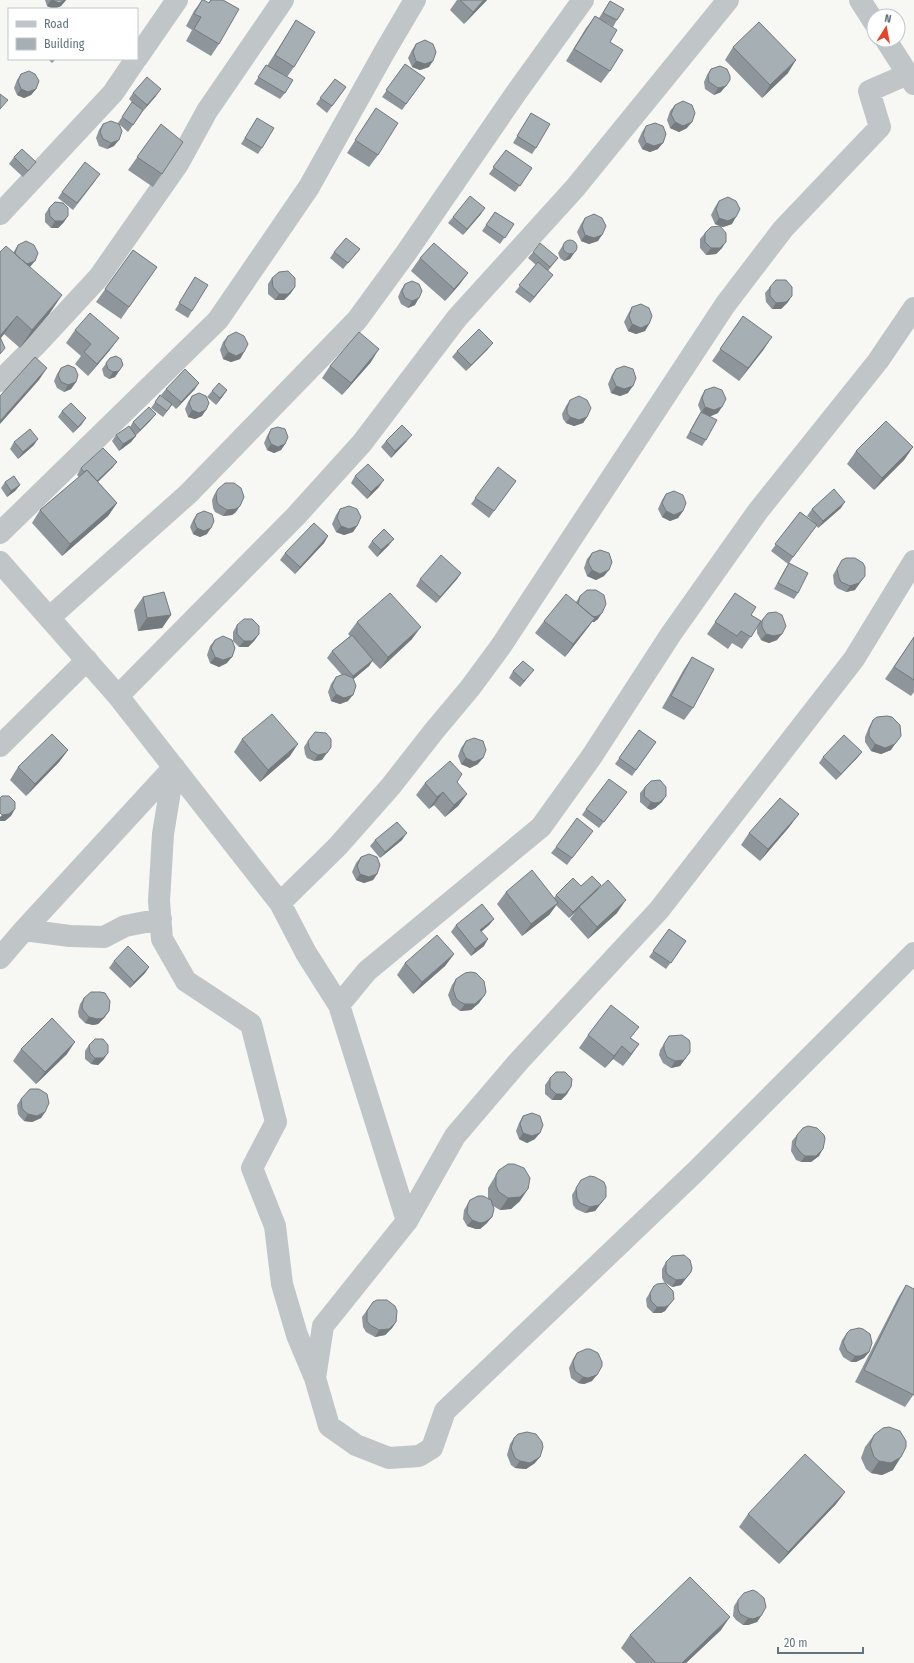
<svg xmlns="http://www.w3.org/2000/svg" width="914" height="1663" font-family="'Fira Sans Condensed',sans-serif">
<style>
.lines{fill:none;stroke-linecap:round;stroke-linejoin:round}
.minor{stroke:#c0c5c8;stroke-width:22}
.wall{fill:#8e969b}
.shaded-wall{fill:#747a7e}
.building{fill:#a5afb4;stroke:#747a7e}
</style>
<rect width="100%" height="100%" fill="#f7f7f4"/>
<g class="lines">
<path class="minor" d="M860,0L874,22
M886,40L914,84
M137,58L177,0
M0,214L113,93L136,59
M0,381L37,344L99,277L178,164L207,111L283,0
M0,533L218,320L309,187L385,51L415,0
M0,562L118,696L280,903L306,953L339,1005L407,1221L323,1326L315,1378L329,1426L356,1445L389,1458L419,1456L432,1448L445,1411L694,1173L914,953
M50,617L188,494L357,320L406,253L516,93L583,0
M118,696L296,516L362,443L457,318L575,188L728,0
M0,746L87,660
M174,767L163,834L159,901L162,939L186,981L251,1024L276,1122L252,1168L275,1226L282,1284L297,1335L315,1378
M280,903L338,846L391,786L434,731L470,688L501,646L725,305L783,229L880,127L869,91L908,74
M24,930L70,936L104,937L125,926L161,919
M0,958L24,930L174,767
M339,1005L367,971L541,827L592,756L671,634L758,511L878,361L914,308
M407,1221L455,1136L519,1061L659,910L854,659L914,561"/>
</g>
<path class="wall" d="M45,0H66L61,6L54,9L47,6Z
M202,0L209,3L210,0H223L219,44L211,56L186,41L192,30L186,26L194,11Z
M457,0H487L464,24L450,10Z
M610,1L617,20L613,27L607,23L610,42V71L601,83L566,61L586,28L595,16L599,18Z
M296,20L294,67L287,77L285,93L280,99L254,84L266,65L267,66L288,33Z
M416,44L429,67L420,70L412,67L408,58L412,50Z
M733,47L788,73L762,98L725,60Z
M48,59H56L52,63Z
M405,64L425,78L402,110L382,97Z
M711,69L721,92L714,95L705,89L704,82L707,75Z
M21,74L36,89L31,95L24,98L17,95L14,88L17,80Z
M335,79L346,87L327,113L316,104Z
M133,93L156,96L143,111L128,132L120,125L114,146L107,149L99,146L96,138L99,130L103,124L118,123L132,102L134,104L129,99Z
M675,105L687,128L679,132L670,128L667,120L670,111Z
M376,108L378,155L369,167L347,153Z
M531,113L536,148L532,154L513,143Z
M257,118L262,148L258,154L241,144Z
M161,124L162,174L153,187L128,170Z
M646,126L658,149L650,152L642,149L638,141L642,132Z
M506,150L532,168L515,192L489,174Z
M14,157L31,168L23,177L9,164Z
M96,180L73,210L58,198L62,192Z
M719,201L732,224L723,227L715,224L711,215L715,207Z
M49,208L64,222L58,228H51L45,222V214Z
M495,212L514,224L500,244L482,231Z
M481,214L463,235L448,223L453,217Z
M585,218L598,241L589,244L581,241L577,232L581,224Z
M705,233L722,248L716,254L706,255L700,248V239Z
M565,242L574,253L570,259L564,261L560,258L558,253Z
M18,245L30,267L50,313L20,348L4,334L1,338L0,355V252L13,253Z
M360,249L343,269L330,258L334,252Z
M133,250L157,267L121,319L96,302Z
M533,252L558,258L548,271L553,275L530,303L515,292L536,265L528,258Z
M420,258L468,273L459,285L445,301L411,271Z
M195,277L192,311L188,318L175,310Z
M272,278L295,287L290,294L284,300H275L268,294V284Z
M405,284L415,305L408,308L401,304L398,297L401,290Z
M770,287L788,302L781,309H772L766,302L765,293Z
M632,307L649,324L645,331L636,334L628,331L624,322L628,314Z
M743,316L764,349L739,381L712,361Z
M75,330L110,350L88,376L75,364L81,356L66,343Z
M228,336L244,352L240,359L231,362L223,359L220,350L223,342Z
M488,349L466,371L452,357L457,351Z
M110,358L119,371L115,377L109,379L104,376L102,369Z
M371,362L342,395L322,378L330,366Z
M61,368L76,382L71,389L64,392L57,388L54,381L57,374Z
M616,369L628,393L620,396L611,393L608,384L612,375Z
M166,389H195L176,409L172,405L163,417L151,408L160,395L168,401L161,395Z
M227,390L216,405L207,397L212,391Z
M705,390L718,413L710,416L706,440L702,446L686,438L697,418L701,412L698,405L701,397Z
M192,396L202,416L195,419L188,417L185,409L188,402Z
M570,400L587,417L583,423L574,426L566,423L563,419L562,414L566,406Z
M62,411L82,424L73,433L58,417Z
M151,420L136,435L131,442L119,451L112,441L116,435L130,427L133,422Z
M271,429L285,444L281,450L274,453L267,450L264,443L267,436Z
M386,441H407L391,458L381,447Z
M14,442L34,445L18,459L10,449Z
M913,447L904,460L874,490L847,464L856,451Z
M117,462L112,468L98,482L117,503L108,516L62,556L32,523L40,510L79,477L77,475L81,468Z
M498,467L516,481L489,518L471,504Z
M355,476L379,487L367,499L351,483Z
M5,482L20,485L15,491L7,497L1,488Z
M218,489L236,512L232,515L223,516L215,512L213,508L212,500L214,495Z
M666,494L683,511L678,518L670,521L662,517L658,509L662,500Z
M841,508L818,528L816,525L789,563L798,593L794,599L774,589L785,569L788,564L771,551L800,512L813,521L807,516L812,509Z
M340,509L357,526L353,532L344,535L336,532L332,524L336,515Z
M197,514L207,534L200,537L193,534L190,527L193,520Z
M328,536L324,543L295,574L280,560L285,553Z
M372,541L389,545L377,557L368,547Z
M592,553L604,576L596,580L587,576L584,568L587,559Z
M842,560L855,590L846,592L837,588L834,584L833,575Z
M461,573L457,579L436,603L416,586L420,579Z
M735,593L751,615L761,621L763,619L777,640L769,643L761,640L757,633V629L758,626L742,649L732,643L728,649L707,634Z
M580,596L598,619L594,622H592L586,630L565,657L535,633L544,621L576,602Z
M143,597L171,615L162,628L138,631L134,610Z
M357,622L412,639L380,669L372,661L369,666L353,679L348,701L340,704L331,701L328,692L331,684L336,677L342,675L327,658L332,651L350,636L348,634Z
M237,625L259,634L254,641L248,647H239L233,641V632Z
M914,637V692L911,696L885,679Z
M215,640L227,663L219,667L210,663L207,655L210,646Z
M692,657L693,708L684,720L662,708L684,669Z
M513,671L529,676L520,687L509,678Z
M873,720L891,750L881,754L871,751L865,742V737L869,727Z
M639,730L656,742L632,776L615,764Z
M242,739L290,756L260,782L234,752Z
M308,741L322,760L314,761L307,758L305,754L304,747Z
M466,741L478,764L470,768L461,764L458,756L461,748Z
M68,750L59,762L26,796L10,780L18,767Z
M862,752L857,758L836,780L819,763L823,757Z
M425,783L467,794L458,806L445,817L434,805L429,809L416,795Z
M645,787L662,802L655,808L651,810L647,808L640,802V793Z
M622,799L599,828L582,815L586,809Z
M790,826L760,861L741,845L749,833Z
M588,837L567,865L551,853L556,847Z
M375,840H402L380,858L370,846Z
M361,857L377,874L373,880L364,883L356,880L352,872L356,863Z
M581,886L597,890L617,913L588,939L570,919L576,911L569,918L556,905L549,915L522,936L497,904L506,892L554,898L556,895Z
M494,919L489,925L482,931L484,946L471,956L451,932L456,925Z
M669,929L686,941L666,969L649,957Z
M454,954L445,966L413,994L397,975L405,963Z
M114,961L149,967L145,973L130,988L109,968Z
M456,979L484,996L479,1003L471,1010L460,1011L452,1005L448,995L452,985Z
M84,998L105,1017L98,1024L93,1025L85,1023L79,1017L78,1012L80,1004Z
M588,1035L631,1038L639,1044L623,1066L613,1059L605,1068L579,1048Z
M669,1036L686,1058L680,1066L671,1068L663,1063L659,1055L660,1050Z
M89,1045L104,1059L98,1065L91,1064L85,1059V1051Z
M21,1049L67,1054L36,1084L13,1061Z
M550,1078L567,1094L561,1100H552L545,1094V1085Z
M21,1099L45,1112L41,1118L32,1122L24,1121L20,1117L18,1114L17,1105Z
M523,1116L535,1139L527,1143L519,1139L516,1131L519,1123Z
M797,1135L819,1156L811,1162H801L796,1160L791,1151L792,1141Z
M499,1170L520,1201L511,1209L500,1210L493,1206L487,1223L480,1229H476L467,1226L463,1219L464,1210L470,1200L488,1199V1188Z
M581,1180L601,1203L595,1211L585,1213L576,1209L573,1205L572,1195Z
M666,1262L691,1272L681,1285L672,1287L664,1282L662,1278V1269Z
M906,1285L914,1394L905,1407L855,1382L898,1298Z
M654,1286L674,1299L665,1311L661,1313H653L647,1307L646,1299Z
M373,1302L396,1322L392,1328L385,1335L375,1337L366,1332L363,1327L362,1317Z
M847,1333L869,1352L864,1358L856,1362H851L843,1357L839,1349L842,1340Z
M577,1353L592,1381L584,1384L578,1383L571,1378L569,1368L573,1359Z
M874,1435L893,1470L882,1475L871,1473L866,1469L861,1458L865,1447Z
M514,1438L535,1463L526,1469L515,1468L511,1465L507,1455L510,1444Z
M845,1492L836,1504L779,1564L739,1527L748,1514Z
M738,1600L761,1616L757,1622L748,1625H743L736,1620L733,1616L734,1606Z
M721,1630L686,1663H636L621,1648L630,1635Z"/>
<path class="shaded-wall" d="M51,0H66L61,6L54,9L47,6Z
M484,0H487L464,24L473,12Z
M796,60L788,73L762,98L770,85Z
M416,61H433L429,67L420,70L412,67Z
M726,86L721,92L714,95L718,88Z
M21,89H36L31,95L24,98L17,95Z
M161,89L156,96L143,111L147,105Z
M675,122H692L687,128L679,132L670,128Z
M119,140L114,146L107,149L111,143Z
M646,143H663L658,149L650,152L642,149Z
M485,208L481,214L463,235L467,229Z
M68,216L64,222L58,228H51L55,221Z
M736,217L732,224L723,227L715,224L719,218Z
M585,235H602L598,241L589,244L581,241Z
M726,242L722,248L716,254L706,255L711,248Z
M574,253L570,259L564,261L569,255Z
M18,261H35L30,267Z
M468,273L459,285L445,301L454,289Z
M553,275L548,281L530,303L534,297Z
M295,287L290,294L284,300H275L279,294Z
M62,295L50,313L20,348L32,330Z
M792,296L788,302L781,309H772L776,303Z
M419,298L415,305L408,308L412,301Z
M17,316L4,334L0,339V336Z
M632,324H649L645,331L636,334L628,331Z
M772,337L764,349L739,381L748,368Z
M119,338L110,350L88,376L97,364Z
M493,343L488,349L466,371L471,365Z
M379,349L371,362L342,395L351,383Z
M228,352H244L240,359L231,362L223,359Z
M47,368L39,380L0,424V421Z
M119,371L115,377L109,379L113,372Z
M76,382L71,389L64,392L68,385Z
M199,383L195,389L176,409L181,402Z
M616,386H633L628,393L620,396L611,393Z
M227,390L223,396L216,405L220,398Z
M705,407H722L718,413L709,417L701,413Z
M192,410H206L202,416L195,419L188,417Z
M156,414L151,420L135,436L140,430Z
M570,417H587L583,423L574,426L566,423Z
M86,418L82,424L73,433L78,427Z
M412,435L407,441L391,458L395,451Z
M136,436L131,442L119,451L123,444Z
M38,439L34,445L18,459L23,452Z
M271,444H285L281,450L274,453L267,450Z
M913,447L904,460L874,490L882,478Z
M117,462L112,468L90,489L94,483Z
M384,480L379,487L367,499L371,492Z
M20,485L15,491L7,497L11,491Z
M845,502L841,508L818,528L823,521Z
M117,503L108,516L62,556L70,544Z
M240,506L236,512L232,515L223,516L227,510Z
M666,511H683L678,518L670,521L662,517Z
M341,526H357L353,532L344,535L336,532Z
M197,528H211L207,534L200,537L193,534Z
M328,536L324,543L295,574L300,567Z
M394,539L389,545L377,557L381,550Z
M592,570H609L604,576L596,580L587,576Z
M461,573L457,579L436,603L440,597Z
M865,576L855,590L846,592L850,586Z
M602,613L598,619L594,622H592L586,630L565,657L573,644L589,617Z
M171,615L162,628L138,631L147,618Z
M421,627L412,639L380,669L388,657Z
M259,634L254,641L248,647H239L244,641Z
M766,634H782L777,640L769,643L761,640Z
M215,657H232L227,663L219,667L210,663Z
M373,660L369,666L349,683L353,676Z
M534,670L529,676L520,687L524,681Z
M336,694L353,695L348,701L340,704L331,701Z
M298,744L290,756L260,782L268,770Z
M875,744H895L891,750L881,754L871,751Z
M331,747L322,760L314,761L318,755Z
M68,750L59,762L26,796L35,784Z
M862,752L857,758L836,780L841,774Z
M466,758H483L478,764L470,768L461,764Z
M443,792L434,805L429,809L437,797Z
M467,794L458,806L445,817L454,805Z
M666,796L662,802L655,808L651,810L647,808L651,802Z
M15,809L11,816L5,821H0V817L2,815Z
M799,814L790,826L760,861L768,849Z
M407,833L402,840L380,858L385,852Z
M360,874H377L373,880L364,883L356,880Z
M601,885L596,892L579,907L576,911L569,918L573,912Z
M626,900L617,913L588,939L597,927Z
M558,903L549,915L522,936L531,924Z
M494,919L489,925L476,936L480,930Z
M488,939L484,946L471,956L475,949Z
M454,954L445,966L413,994L422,982Z
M149,967L145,973L130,988L134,982Z
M484,996L479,1003L471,1010L460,1011L465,1004Z
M109,1011L105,1017L98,1024L93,1025L85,1023L89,1017Z
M75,1042L67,1054L36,1084L45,1072Z
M639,1044L630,1057L623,1066L631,1054Z
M622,1046L613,1059L605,1068L614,1056Z
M690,1052L680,1066L671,1068L675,1061Z
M108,1053L104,1059L98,1065L91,1064L95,1058Z
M571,1087L567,1094L561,1100H552L556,1094Z
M45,1112L41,1118L32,1122L24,1121L28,1114Z
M523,1133H540L535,1139L527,1143L519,1139Z
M823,1149L819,1156L811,1162H801L805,1156Z
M528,1189L520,1201L511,1209L500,1210L508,1198Z
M606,1197L595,1211L585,1213L590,1207Z
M492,1217L487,1223L480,1229H476L467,1226L472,1220Z
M691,1272L681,1285L672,1287L676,1280Z
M669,1305L665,1311L661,1313H653L657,1307Z
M396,1322L392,1328L385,1335L375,1337L379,1330Z
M869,1352L864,1358L856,1362H851L855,1356Z
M597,1375L592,1381L584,1384L578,1383L583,1377Z
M540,1457L535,1463L526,1469L515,1468L520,1461Z
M901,1457L893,1470L882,1475L871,1473L879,1461Z
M845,1492L836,1504L779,1564L788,1552Z
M761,1616L757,1622L748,1625H743L748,1618Z
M730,1617L721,1630L686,1663H682Z"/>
<path class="building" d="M52,0H65L59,3Z
M202,0H204L209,3L211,0H223L239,9L219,44L194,29L201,17L194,14Z
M460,0H484L473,12Z
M610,1L624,9L617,20L603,13Z
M595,16L617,30L610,42L623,50L610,71L574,49Z
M296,20L315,32L294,67L275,55Z
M759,22L796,60L770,85L733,47Z
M425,40L433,44L436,52L433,61L425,64L416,61L413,52L416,44Z
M405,64L425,78L406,104L386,90Z
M266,65L293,80L285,93L258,77Z
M720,66L727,69L730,76V80L726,86L718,88L709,82L708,75L711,69Z
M29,71L35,74L39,81L36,89L28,92L21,89L18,81L21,74Z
M147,77L161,89L147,105L133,93Z
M335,79L346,87L332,106L320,98Z
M0,94L8,100L0,109Z
M683,101L692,105L695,113L692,122L683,126L675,122L671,114L675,105Z
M132,102L143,110L133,125L122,117Z
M376,108L398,123L378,155L355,140Z
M531,113L550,124L536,148L517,136Z
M257,118L274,128L262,148L245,138Z
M111,121L119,124L122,131L119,140L111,143L103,139L100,132L103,124Z
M655,123L663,126L666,134L663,143L654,146L646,143L643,135L646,126Z
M161,124L183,142L162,174L137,157Z
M22,149L36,162L28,171L14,157Z
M506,150L532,168L520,186L493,167Z
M85,162L100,174L77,203L62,192Z
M470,196L485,208L467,229L453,217Z
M728,197L736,201L740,209L736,217L728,221L719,218L716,209L719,201Z
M55,202L63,203L68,208V216L63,221H55L50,216L49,208Z
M495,212L514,224L505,238L486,225Z
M594,214L602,218L606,226L602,235L594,238L585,235L582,226L585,218Z
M720,226L726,233V242L720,248H711L705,242V233L711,227Z
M346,238L360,249L348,263L334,252Z
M563 247a7 7 0 1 1 14 0a7 7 0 1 1-14 0Z
M26,241L34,245L38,253L35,261L27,264L16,255L15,253L18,245Z
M434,243L468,273L454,289L420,258Z
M540,243L558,258L550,267L533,252Z
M6,246L62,295L32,330L17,316L0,336V252Z
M133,250L157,267L129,307L105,289Z
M538,262L553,275L534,297L519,285Z
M288,271L295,278V287L288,294H279L273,287L272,278L279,272Z
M195,277L208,285L192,311L179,303Z
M776,280H786L792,287V296L786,302L776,303L770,296V287Z
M412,281L419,284L422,291L419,298L412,301L405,298L402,291L405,284Z
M641,304L649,308L652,316L649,324L641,328L632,324L629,316L632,307Z
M90,313L119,338L97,364L84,352L91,344L75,330Z
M743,316L772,337L748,368L720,349Z
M479,329L493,343L471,365L457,351Z
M236,332L244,336L248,344L244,352L236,356L228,352L224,344L228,336Z
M359,332L379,349L351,383L330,366Z
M0,337L5,348L0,354Z
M116,356L121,359L123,365L119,371L113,372L108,369L106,363L110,358Z
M35,357L47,368L0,421V396Z
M68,365L75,368L78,375L76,382L68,385L61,382L58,375L61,368Z
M624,366L633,369L636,378L633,386L624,389L616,386L612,377L616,369Z
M185,369L199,383L181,402L166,389Z
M219,383L227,390L220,398L212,391Z
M714,387L722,390L726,399L722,407L714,410L705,407L702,398L705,390Z
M199,393L206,396L209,403L206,410L199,413L192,410L189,403L192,396Z
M160,395L172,404L167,411L155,402Z
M579,396L587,400L591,408L587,417L579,420L570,417L567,413V408L570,400Z
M71,403L86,418L78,427L62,411Z
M149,407L156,414L140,430L133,422Z
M701,412L717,420L706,440L690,432Z
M886,421L913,447L882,478L856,451Z
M402,425L412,435L395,451L386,441Z
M129,426L136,436L123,444L116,435Z
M278,427L285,429L288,437L285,444L278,447L271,444L268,437L271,429Z
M30,429L38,439L23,452L14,442Z
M103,448L117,462L97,481L87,470L84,472L81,468Z
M368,464L384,480L371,492L355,476Z
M498,467L516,481L494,511L475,498Z
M87,470L117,503L70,544L40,510Z
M14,476L20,485L11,491L5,482Z
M225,483H234L241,488L244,497L240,506L236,509L227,510L219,505L217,502L216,493L218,489Z
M834,489L845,502L823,521L812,509Z
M674,491L683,495L686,503L683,511L674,515L666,511L662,503L666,494Z
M349,506L357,509L361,517L357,526L349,529L341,526L337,518L340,509Z
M204,511L212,514L214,521L211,528L204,531L197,528L194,521L197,514Z
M800,512L817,525L793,557L775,544Z
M314,523L328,536L300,567L285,553Z
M384,529L394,539L381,550L372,541Z
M600,550L609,553L612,562L609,570L600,574L592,570L588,562L592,553Z
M441,555L461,573L440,597L420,579Z
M846,558H855L863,563L865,567V576L859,583L850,586L841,582L839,578L837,569L842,560Z
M789,563L808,573L798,593L778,583Z
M587,590H596L604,595L606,604L602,613L598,616L593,617L578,604L580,596Z
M164,592L171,615L147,618L143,597Z
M390,593L421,627L388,657L357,622Z
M735,593L756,607L751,615L761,621L751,637L741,631L737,636L715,622Z
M566,594L595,618L573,644L544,621Z
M776,612L782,615L786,626L782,634L774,636L766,634L762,627V622L763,619L768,613Z
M244,619H252L259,626V634L252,641H244L237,634V625Z
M352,635L373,660L353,676L332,651Z
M223,636L232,640L235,648L232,657L223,660L215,657L211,648L215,640Z
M914,637V680L894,667Z
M692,657L714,669L693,708L671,696Z
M523,661L534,670L524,681L513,671Z
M344,674L353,678L356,686L353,695L344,698L336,694L332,686L336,677Z
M272,714L298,744L268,770L242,739Z
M887,716L892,717L900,725L901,736L895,744L885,748L875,744L869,736V730L873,720L877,717Z
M639,730L656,742L636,770L619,758Z
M315,732L326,733L331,739V747L327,753L318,755L311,751L309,748L308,741Z
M52,734L68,750L35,784L18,767Z
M844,735L862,752L841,774L823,757Z
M474,738L483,741L486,750L483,758L474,762L466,758L462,750L466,741Z
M450,761L462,774L457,782L467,794L454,805L443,792L437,797L425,783Z
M609,779L627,792L604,822L586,809Z
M660,780L666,787V796L660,802L655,803L651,802L644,796L645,787L651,781Z
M2,796H9L15,802V809L9,814L2,815L0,813V798Z
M780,798L799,814L768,849L749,833Z
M577,818L593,831L572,858L556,847Z
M397,822L407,833L385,852L375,840Z
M369,854L377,857L380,865L377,874L369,877L360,874L357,866L361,857Z
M532,870L558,903L531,924L506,892Z
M592,876L601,885L573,912L556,895L573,878L581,886Z
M608,880L626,900L597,927L579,907Z
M482,904L494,919L480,930L488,939L475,949L456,925Z
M669,929L686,941L671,963L653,951Z
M437,935L454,954L422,982L405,963Z
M128,946L149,967L134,982L114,961Z
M471,972L476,973L484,981L486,992L484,996L475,1004H465L460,1002L456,998L453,989L456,979L465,973Z
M91,992H100L105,993L110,1001L109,1011L103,1018L98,1019L89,1017L83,1010L82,1006L84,998Z
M611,1005L639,1027L630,1038L639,1044L631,1054L622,1046L614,1056L588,1035Z
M52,1018L75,1042L45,1072L21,1049Z
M682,1035L689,1040L690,1043V1052L684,1060L675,1061L667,1057L664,1049V1044L669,1036Z
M95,1039H103L108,1045V1053L103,1058H95L90,1053L89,1045Z
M556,1072H565L572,1079L571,1087L565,1094H556L550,1088V1078Z
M30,1089H39L47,1094L49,1103L45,1112L37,1116L28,1114L24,1111L22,1108L21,1099Z
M532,1113L540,1116L543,1125L540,1133L532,1136L523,1133L520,1124L523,1116Z
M808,1126L817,1128L824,1135L825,1139L823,1149L816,1156H805L801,1153L795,1145L797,1135L803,1128Z
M508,1164H514L524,1168L530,1178L528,1189L520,1197L508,1198L499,1192L496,1186V1175L499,1170Z
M590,1176L595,1177L604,1182L606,1187V1197L599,1205L590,1207L580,1203L577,1198L576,1188L581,1180Z
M478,1196H483L491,1200L494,1209L492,1217L485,1222L480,1223L472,1220L467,1213L468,1204L470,1200Z
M684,1255L690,1260L692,1268L691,1272L685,1279L676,1280L668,1275L666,1272V1262L672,1256Z
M665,1283L673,1291L674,1299L669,1305L665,1307H657L651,1301L650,1293L654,1286L657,1284Z
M906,1285L914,1289V1395L864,1370Z
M377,1300H387L395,1306L397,1311L396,1322L389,1329L379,1330L370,1325L367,1321V1311L373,1302Z
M859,1328L863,1329L870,1334L872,1343L869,1352L860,1356H855L847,1351L843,1342L847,1333L850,1330Z
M586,1349H590L598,1353L602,1362V1366L597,1375L588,1378L583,1377L575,1371L573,1362L577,1353Z
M889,1427L900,1431L906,1441V1447L901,1457L891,1463L879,1461L874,1457L870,1445L874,1435L883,1428Z
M527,1432L536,1434L542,1442L543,1447L540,1457L530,1463L520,1461L515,1458L511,1448L514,1438L518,1434Z
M805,1454L845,1492L788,1552L748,1514Z
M690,1577L730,1617L682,1663H656L630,1635Z
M753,1590L757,1592L764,1598L766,1607L761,1616L753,1619L748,1618L740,1614L738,1609V1600L744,1593Z"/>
<rect x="8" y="8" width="130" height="52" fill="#ffffff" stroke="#c0c8cc"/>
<rect x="16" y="21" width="20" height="6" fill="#c0c5c8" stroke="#c0c8cc"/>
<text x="44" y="28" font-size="12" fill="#62757f">Road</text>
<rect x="16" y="38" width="20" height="12" fill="#a5afb4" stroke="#c0c8cc"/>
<text x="44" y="48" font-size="12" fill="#62757f">Building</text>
<g transform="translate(886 28) rotate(11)"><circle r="19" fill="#ffffff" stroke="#c0c8cc"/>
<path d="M0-3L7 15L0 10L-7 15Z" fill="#e2452a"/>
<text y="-6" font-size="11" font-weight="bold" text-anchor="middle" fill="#62757f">N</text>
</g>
<path d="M778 1647v6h85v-6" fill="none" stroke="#62757f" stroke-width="2"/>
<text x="784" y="1647" font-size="12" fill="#62757f" stroke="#ffffff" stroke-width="3" paint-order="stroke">20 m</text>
</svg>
